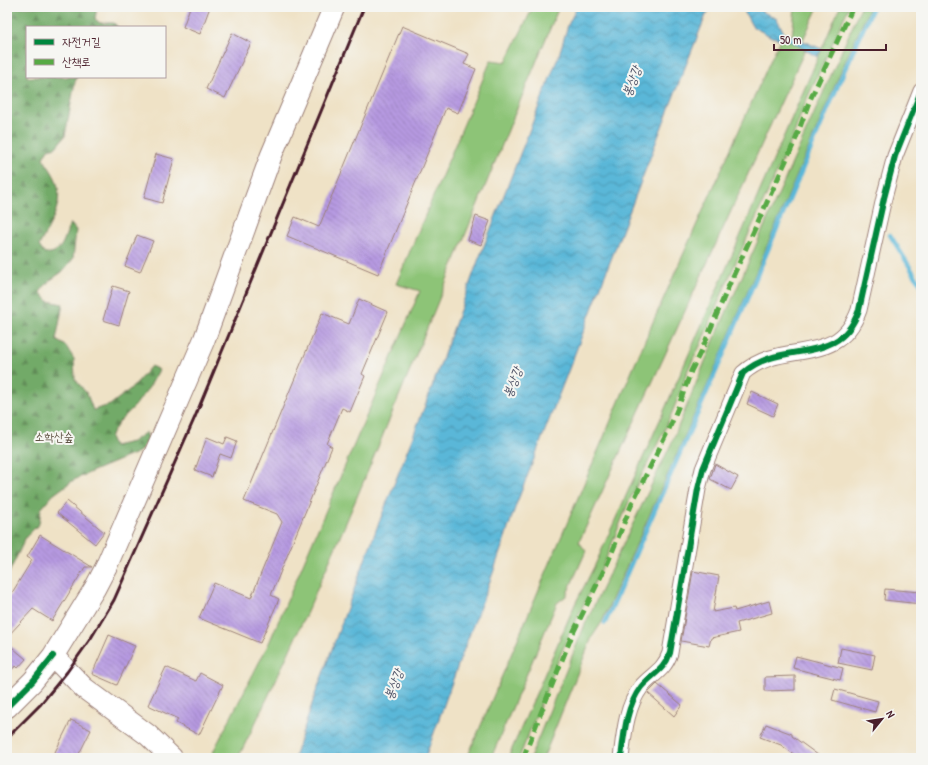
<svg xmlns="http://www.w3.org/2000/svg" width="928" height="765" font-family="'Patrick Hand','Poor Story',sans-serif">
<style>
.green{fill:#8dc477;stroke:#6c7251}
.forest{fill:url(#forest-firs);stroke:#5e644a}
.water{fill:url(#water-waves);stroke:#526b82}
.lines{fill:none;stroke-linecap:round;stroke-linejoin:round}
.stream{stroke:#5ab7d8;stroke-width:4.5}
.building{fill:url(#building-back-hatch)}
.street-casing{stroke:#9c8078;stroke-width:17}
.secondary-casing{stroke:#9c8078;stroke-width:23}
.street{stroke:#fff;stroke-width:15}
.secondary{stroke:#fff;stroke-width:21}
.rail{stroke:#4a1f2b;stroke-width:3}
.quiet{stroke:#57aa44;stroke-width:5;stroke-dasharray:10 5;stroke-linecap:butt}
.cycleway-casing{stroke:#f6f6f2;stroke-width:8}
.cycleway{stroke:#00873e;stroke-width:6}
.labels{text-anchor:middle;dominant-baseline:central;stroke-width:4;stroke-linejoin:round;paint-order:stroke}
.park-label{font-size:12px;fill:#5e5142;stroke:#f6f6f2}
.water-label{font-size:13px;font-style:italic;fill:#505468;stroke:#f6f6f2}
</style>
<defs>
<pattern id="forest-firs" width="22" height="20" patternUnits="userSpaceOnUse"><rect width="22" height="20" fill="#72aa68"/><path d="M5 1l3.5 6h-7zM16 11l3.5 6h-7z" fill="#608a56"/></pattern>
<pattern id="water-waves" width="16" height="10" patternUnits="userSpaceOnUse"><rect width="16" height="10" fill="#5ab7d8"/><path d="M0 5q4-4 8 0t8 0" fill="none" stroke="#4c94af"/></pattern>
<pattern id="building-back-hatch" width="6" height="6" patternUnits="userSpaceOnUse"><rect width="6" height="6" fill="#b69ae1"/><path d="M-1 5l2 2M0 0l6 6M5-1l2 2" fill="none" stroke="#967db7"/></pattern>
</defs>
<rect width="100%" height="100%" fill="#f6f6f2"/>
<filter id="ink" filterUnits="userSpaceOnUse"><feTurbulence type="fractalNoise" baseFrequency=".025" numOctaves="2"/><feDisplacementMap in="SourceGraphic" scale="8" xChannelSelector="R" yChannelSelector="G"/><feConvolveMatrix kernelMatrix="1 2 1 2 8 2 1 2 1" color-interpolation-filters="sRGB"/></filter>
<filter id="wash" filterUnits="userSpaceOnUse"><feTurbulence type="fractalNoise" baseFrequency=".012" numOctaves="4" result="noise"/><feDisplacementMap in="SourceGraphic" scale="16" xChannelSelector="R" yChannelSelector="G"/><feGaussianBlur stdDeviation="0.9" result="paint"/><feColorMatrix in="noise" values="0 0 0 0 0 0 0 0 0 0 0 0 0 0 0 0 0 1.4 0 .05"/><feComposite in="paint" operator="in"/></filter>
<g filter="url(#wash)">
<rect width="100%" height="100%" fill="#efe2c6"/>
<path class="green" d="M533,7H559C498,153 439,301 378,447C334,552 289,657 238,758H211L214,750L269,643L420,291L396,284L491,60L506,62Z
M795,7H818L802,42L792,37Z
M840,7H849L806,101L792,139L727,282L700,346L688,370L676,403L666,427L630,499L605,561L569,634L519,758H508L575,604L595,565L671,395Z
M861,7H870L842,69L719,359L602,622L592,637L547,749L543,758H530L586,622L671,444L711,347Z
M780,39L791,41L805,50L579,542L586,551L566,596L557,603L491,758H467L652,324Z"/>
<path class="forest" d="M7,7H97L95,19L100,23H114L118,27H27V77H77L75,82L65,136L56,147L48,149L43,158C47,165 53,172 56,180C65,204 49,225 39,246L44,253C63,255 64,238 70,223L76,230L73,259L62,272L49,281L40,292L48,301L63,304L56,340L66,346L74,359L75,379L87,394L93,410L110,405L134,386L151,366L159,370L150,386L135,406L119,422L110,437L114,446L132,442L146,432L149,440L139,452L91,472L72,481L53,495L41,509L39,524L26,537L7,577Z"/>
<path class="water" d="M577,7H712L706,15L678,85L574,356L516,505L493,573L461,657L425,758H294L316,692L376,530L428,398L478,261L559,55L568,25Z
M740,7H758L761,11L777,19L784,33L822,49L817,57L791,41L772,37L757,29L752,26L744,11Z"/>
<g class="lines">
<path class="stream" d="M890,235L921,285
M605,623L721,360L844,71L873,7"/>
</g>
<g id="blocks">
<path class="building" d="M190,7H210L200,34L183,27Z
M402,26L469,54L464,64L476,69L458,113L446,108L378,274L287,236L295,217L319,227Z
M232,33L251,43L225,98L206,89Z
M156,154L174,159L162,203L144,198Z
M476,216L490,221L481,245L468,240Z
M137,235L153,241L140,272L125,266Z
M113,286L129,291L119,325L103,320Z
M359,299L388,312L362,374L365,376L350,412L342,408L327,444L332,447L271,595L279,599L260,643L199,618L214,583L251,598L282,522L277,514L244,501L322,313L349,324Z
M752,392L778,404L773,416L747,404Z
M207,437L224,444L227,437L237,441L231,458L220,454L212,477L195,470Z
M715,464L738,477L731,490L710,479Z
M67,501L104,532L95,544L57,513Z
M40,535L92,567H85L52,621L33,609L7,637V601L32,560L27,557Z
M693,571L719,576L713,612L734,608L735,611L769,601L772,613L737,623L739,632L711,638L709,646L681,641Z
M885,589L921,592V604L884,600Z
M109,635L135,646L117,685L92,674Z
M7,643L26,659L18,668L16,666L7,673Z
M841,648L875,655L872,670L838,663Z
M796,656L843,668L840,680L793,668Z
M166,667L196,681L200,673L223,685L199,735L176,723L178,719L148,705Z
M795,676V690L765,691V677Z
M657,684L682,705L674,716L648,693Z
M835,689L878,701L875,712L832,700Z
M71,720L91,730L77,758H52Z
M766,724L792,734V736L822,758H799L781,745L760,737Z"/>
</g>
</g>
<g filter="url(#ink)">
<use href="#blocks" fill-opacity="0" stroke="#9c8078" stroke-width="1"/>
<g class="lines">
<g class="street-casing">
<path id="street" d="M621,758C624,734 626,707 641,687C652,674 664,671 670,653L698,489L703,469L743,373C782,338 838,369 859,310L884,198L895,156L921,91"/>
</g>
<g class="secondary-casing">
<path id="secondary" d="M53,656L84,688L148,735L172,758
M7,707L33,681L53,656L95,588L106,567L204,340L271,156L334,7"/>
</g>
<use href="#street" class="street"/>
<use href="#secondary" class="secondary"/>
<path class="rail" d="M7,738L40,705L67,672L91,638L114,600L195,417L364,7"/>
<path class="quiet" d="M523,758L572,635L608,562L633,501L669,429L679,405L691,371L703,347L730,283L795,141L809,102L853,7"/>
<g class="cycleway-casing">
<path id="cycleway" d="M7,707L33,681L53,656
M621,758C624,734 626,707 641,687C652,674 664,671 670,653L698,489L703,469L743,373C782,338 838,369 859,310L884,198L895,156L921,91"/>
</g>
<use href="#cycleway" class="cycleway"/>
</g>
</g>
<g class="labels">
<g class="park-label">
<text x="54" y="436">소학산숲</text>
</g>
<g class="water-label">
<text transform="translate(631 81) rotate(-68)">봉상강</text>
<text transform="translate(512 382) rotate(-68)">봉상강</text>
<text transform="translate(393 684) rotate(-68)">봉상강</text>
</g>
</g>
<rect width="928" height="765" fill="none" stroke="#f6f6f2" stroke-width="24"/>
<rect x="26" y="26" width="140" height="52" fill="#f6f6f2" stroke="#b1a0a2"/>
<rect x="34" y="39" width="20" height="6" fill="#00873e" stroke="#b1a0a2"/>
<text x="62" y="46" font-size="12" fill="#4a1f2b">자전거길</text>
<rect x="34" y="59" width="20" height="6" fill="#57aa44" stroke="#b1a0a2"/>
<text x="62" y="66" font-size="12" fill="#4a1f2b">산책로</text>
<g transform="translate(882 719) rotate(60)" stroke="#f6f6f2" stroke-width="3" paint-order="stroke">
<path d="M0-3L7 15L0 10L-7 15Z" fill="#4a1f2b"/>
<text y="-6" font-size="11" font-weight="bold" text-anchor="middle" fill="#4a1f2b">N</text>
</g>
<path d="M774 44v6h112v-6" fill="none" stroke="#4a1f2b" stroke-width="2"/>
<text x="780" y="44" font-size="12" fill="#4a1f2b" stroke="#f6f6f2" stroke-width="3" paint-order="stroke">50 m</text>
</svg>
